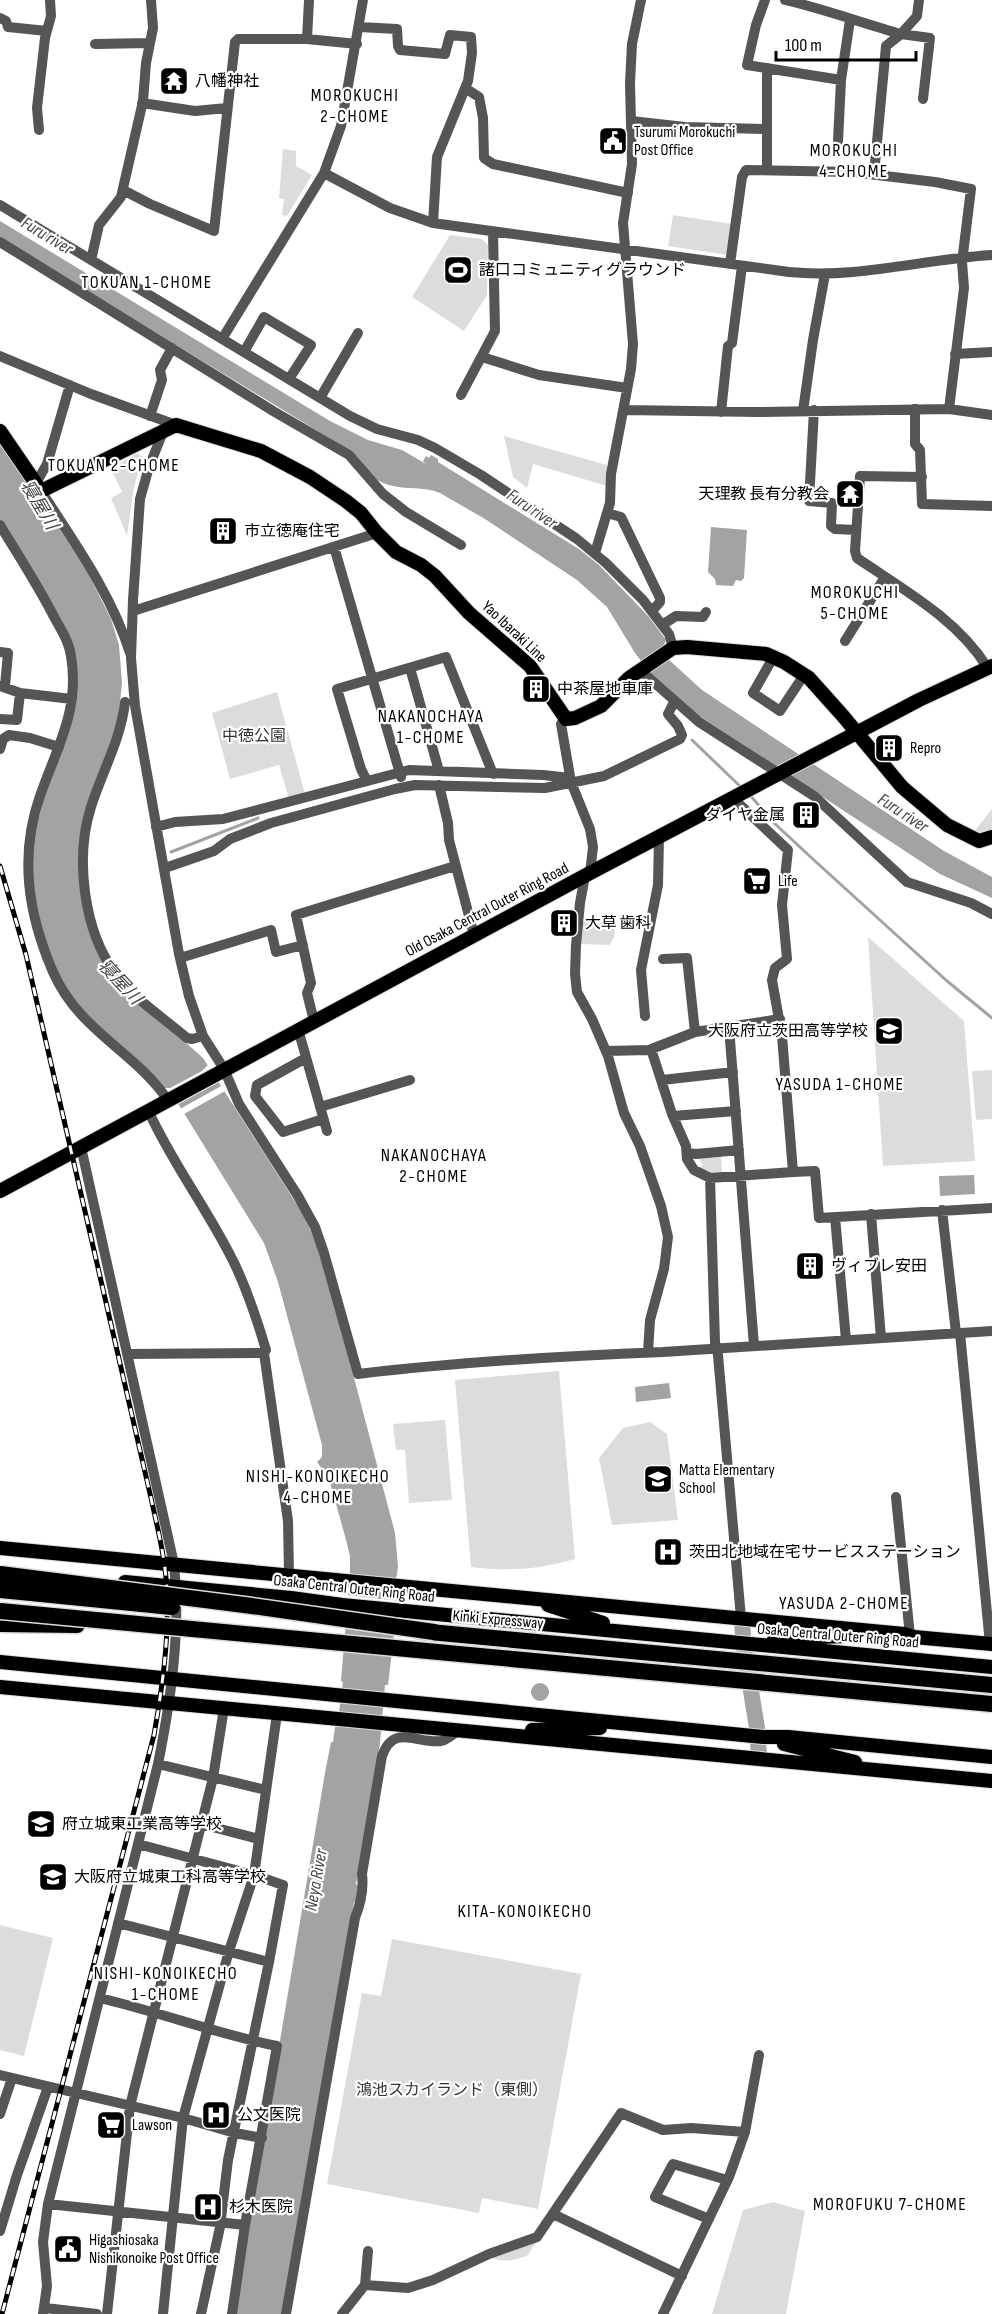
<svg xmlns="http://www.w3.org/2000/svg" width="992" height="2314" font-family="'Sofia Sans Condensed','Noto Sans JP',sans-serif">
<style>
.green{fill:#dcdcdc}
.water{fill:#a3a3a3}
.pier{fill:#fff}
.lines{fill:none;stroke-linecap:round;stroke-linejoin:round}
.stream{stroke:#a3a3a3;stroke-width:3}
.river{stroke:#a3a3a3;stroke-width:16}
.major-casing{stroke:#dbdbdb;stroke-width:16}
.highway-casing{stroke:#dbdbdb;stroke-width:19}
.minor{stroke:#555;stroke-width:10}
.major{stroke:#000;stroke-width:14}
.highway{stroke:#000;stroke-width:16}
.rail-casing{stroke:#000;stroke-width:5}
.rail{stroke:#fff;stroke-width:3;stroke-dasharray:9;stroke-linecap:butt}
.highway-bridge-casing{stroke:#dbdbdb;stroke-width:19;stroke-linecap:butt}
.highway-bridge{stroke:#000;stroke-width:16}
.labels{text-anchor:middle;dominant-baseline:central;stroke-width:4.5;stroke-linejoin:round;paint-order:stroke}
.poi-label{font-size:16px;fill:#000;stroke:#fff;text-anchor:start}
.street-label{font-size:16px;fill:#000;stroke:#fff}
.park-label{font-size:16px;fill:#333;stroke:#fff}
.neighbourhood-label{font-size:18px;letter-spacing:1.5px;fill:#000;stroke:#fff}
.water-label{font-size:18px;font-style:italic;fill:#444;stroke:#fff}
</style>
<rect width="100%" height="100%" fill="#fff"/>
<path class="green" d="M283,149L296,151V166L312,175L287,216L282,215L284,199L279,198Z
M673,215L732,224L728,255L668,246Z
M450,235L482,239L488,245L487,295L464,331L412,297Z
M504,436L607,465V486L533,464L527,488L513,477Z
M137,453L143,457L134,487L127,536L111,498L122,492L111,469Z
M277,692L305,794L289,799L279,765L230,779L212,713Z
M992,809V834H972Z
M597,918L615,923L614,937L610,945L580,944L583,922H595Z
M868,937L964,1021L975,1161L883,1166Z
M992,1070V1119L976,1120L972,1071Z
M721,1156L722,1174L709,1175L697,1169L703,1165L698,1158Z
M559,1371L575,1559C541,1569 507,1572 471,1567L455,1380Z
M445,1420L452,1500L409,1503L405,1450H396L393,1424Z
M650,1422L667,1434L678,1520L612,1525L599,1458L623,1428Z
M0,1925L53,1938L24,2056L0,2050Z
M392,1939L581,1974L538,2209L482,2198L479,2213L327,2184L362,1993L381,1996Z
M773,2202L805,2211L786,2314H712L743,2210Z
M537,2241L527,2256C515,2260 501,2264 490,2256Z"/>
<path class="water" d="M0,221L330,421L368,440L402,450L426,464L423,461L426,456L429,458L431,455L438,459V462L579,549L599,565L649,617L666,640L663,647L667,658L702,690L944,851L992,877V898L940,874L698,715L652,675L635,653L607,607L577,580L485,519L440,493C423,486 406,490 389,485C370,480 353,458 339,444L0,238Z
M0,439L38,495L88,573L111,619L119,645L122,683L118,721L82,823L94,939L137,999L203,1058L303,1214L316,1242L334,1302L395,1533L398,1567L393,1599L398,1600L388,1685H385L380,1743L356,1884L358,1886L356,1901L354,1902L282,2314H234L325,1773L331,1742H333L335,1727H337L343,1682L341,1681L350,1573V1556L345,1536L329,1479L317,1462L322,1457V1445L278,1282L264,1243L179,1105L91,1021L67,993L44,939L30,871L32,842L76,686L49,599L0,519Z
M711,527L747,530L744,578L741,581L736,580L733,586L716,585L715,579L708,572Z
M974,1175L975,1194L940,1196L939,1176Z
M669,1383L671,1398L636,1402L635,1387Z
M531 1692a9 9 0 1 1 18 0a9 9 0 1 1-18 0Z"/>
<path class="pier" d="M209,1064L221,1081L175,1106L162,1088H170L202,1071Z
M223,1085L227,1090L184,1114L180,1109Z
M346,1595L401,1601L399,1617L344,1611Z"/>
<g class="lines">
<path class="stream" d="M692,740L742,788
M749,794L774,823L815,861L947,981L992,1018
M171,852L258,818"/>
<path class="river" d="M742,1623L743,1634
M744,1648L757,1728
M758,1743L759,1754"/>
<g class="major-casing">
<path id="major" d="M0,431L41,491L176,425L261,451L310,477L346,501L361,513L377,533L396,552L421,565L435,576L469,613L530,666L566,719L575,718L601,706L629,678L673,648L687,647L766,654L784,662L809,678L843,716L902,787L947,825L979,841L992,837
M0,1191L590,873L919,700L992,666
M0,1548L904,1634L914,1637L992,1644
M125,1582L291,1598L342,1605L992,1667
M548,1605L603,1623
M774,1639L845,1636
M0,1662L763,1737H788L992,1757
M0,1687L992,1781
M532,1730L600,1728
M784,1744L855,1762"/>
</g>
<g class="highway-casing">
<path id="highway" d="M0,1624L77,1625
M419,1631L992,1685"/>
</g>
<path class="minor" d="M765,0L756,25L747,65L841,80
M785,0C824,9 862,23 901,34
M919,0L917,16L901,34L930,38L923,99
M0,18L6,21L8,27L47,31
M359,27L397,29L398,46L400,50L445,54L450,35L471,37L472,53L468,81L437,157L433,223
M307,39L309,0
M95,44L149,43
M767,68V170
M465,88L479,97L483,118L484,158L493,164L628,193
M142,103L195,111L227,108
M631,121L685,127L766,129
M39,130L37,108L45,38L51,16L50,0
M838,141L841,80L850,20
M324,173L390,208L433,223L789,272C858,279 924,259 992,255
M874,174L886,46L901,34
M123,190L150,204L214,231L235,42L238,39H307L357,44
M0,205L350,416L377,429L418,440L435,448L481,475L577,539L606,563L643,600L669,634L673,648
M0,242L273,411L349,455L383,494L406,512L461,545
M91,260L99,225L121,197L143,101L146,63L153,28L151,0
M730,264L742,177L746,170L852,172L935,182L971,189L962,262L964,288L949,409
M222,339L324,173L341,126L363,0
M244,352L264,317L311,345L289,379
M955,354L992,352
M0,356L91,394L176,425
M482,357L539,375L627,388
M461,395L495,331L493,232
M320,398L358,333
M915,409V444L920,450L922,504L992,506
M624,410L758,412L949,409L992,415
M814,410L809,501L832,503L831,526L835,529L856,530
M803,411L813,340L825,274
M721,412L728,346L732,343L742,266
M150,416L162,380L160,370L172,348
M163,432L149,467L140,499L133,600L131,658L135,706L179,954L189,996L203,1036L224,1069L239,1104L298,1196L315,1227L324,1253L358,1374C459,1362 561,1356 663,1352L992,1331
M922,477L860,476L855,551L857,558C904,590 957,619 987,667
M36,483L47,464L70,385
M41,491C74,542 112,595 130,653
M607,513L621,517L660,598V602L652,611
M0,525C18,555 37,584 53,615C60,628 69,641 71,656C80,710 57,747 40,796C19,856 28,914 53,972C79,1031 134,1051 167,1099
M334,547L401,777
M595,553L610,503L611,474L631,369L633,344L623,223L632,164L630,83L632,44L641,0
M133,611L377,533
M662,625L676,616L703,617L706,612
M845,641L885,577
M0,652L8,653L5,686
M774,656L753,693L780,711L804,675
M410,668L439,771
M641,671L699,722L814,796L907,882L971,903L992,914
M0,686L20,693L72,699
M125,702C121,739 102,772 91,807C75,857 83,931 116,974C133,998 165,1019 187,1038L192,1039L203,1036
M0,719L17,720L20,693
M566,719L561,724L571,782L590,829L593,847L590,873
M0,749L3,739L9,735L30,738L59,747
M367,781L361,769L337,689L446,657L493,774
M439,785L448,823L449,840L474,935
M731,799L739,804L788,850L782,905L787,959L775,968L772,980L782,1036L793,1172L815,1171L819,1218L992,1208
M156,827L175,822L223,819L409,770L543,775L570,778
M165,868L214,851L230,839L271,823L395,789L415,785L545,788L604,776L680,739L682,735L678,726L668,714L674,702
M585,876L580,903L576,945L575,974L577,992L592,1019L608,1056L624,1113L640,1146L661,1206L668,1237L664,1269L650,1320L648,1352
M180,958L271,930L276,952L303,945
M663,959L687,958L695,1032
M645,1016L641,970L658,885L659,837
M314,1021L307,993L311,983L296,915L455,866
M729,1027L754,1346
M298,1029L327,1131
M651,1049L672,1114L686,1146L687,1159L694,1170L710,1178L793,1172
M606,1051L649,1050L695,1032L780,1019
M306,1058L257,1085L255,1096L283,1132L323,1119
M662,1080L733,1072
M320,1107L410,1080
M148,1110C170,1159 203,1203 228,1251C245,1282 256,1316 266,1350L264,1353L288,1521L289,1575
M673,1116L736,1111
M687,1153L696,1154L739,1150
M710,1178L715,1342L718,1355L741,1618
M942,1210L956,1333
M871,1214L881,1338
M835,1217L846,1340
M960,1333L990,1644
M128,1354L264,1353
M896,1497L910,1636
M158,1764L266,1790
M201,1824L259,1839
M138,1844L254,1875L283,1885L269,1962
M118,1923L269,1962L228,2160L220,2227L201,2314
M100,1998C159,2012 217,2034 277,2046L245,2225L232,2314
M0,2075L183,2118L235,2133L262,2138
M0,2114L12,2078
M48,2204L245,2225
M553,2214L682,2276
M709,2219L655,2197L673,2164L727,2180
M0,2231L17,2175L48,2087
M365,2285L368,2251
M45,2308L97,2314
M43,2314L47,2286L43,2242L48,2204L158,1764C171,1699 181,1631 174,1564L81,1147
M107,2314L130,2106L213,1778L224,1708
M163,2314L183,2118L229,1951L254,1875L277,1714
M286,2314L355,1918C361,1903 364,1890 362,1874L382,1756C394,1723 416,1744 441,1741C447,1740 453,1734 458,1731
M342,2314L365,2285L408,2288L433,2280L489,2254L537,2237L621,2113L663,2130L691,2128L745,2132L759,2055
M663,2314L729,2177L745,2132"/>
<use href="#major" class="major"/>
<use href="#highway" class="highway"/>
<g class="rail-casing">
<path id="rail" d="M0,866L26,955L151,1498C158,1530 166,1561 167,1593C169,1641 162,1689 154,1735L2,2314"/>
</g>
<use href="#rail" class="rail"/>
<g class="highway-bridge-casing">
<path id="highway-bridge" d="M0,1574L252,1606L434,1632
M0,1590L172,1607
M0,1611L992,1704"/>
</g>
<use href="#highway-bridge" class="highway-bridge"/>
</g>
<defs>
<g id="temple-square" transform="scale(1.5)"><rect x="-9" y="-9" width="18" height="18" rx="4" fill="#000" stroke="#fff"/><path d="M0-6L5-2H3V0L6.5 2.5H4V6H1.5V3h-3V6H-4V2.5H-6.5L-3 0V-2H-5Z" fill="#fff"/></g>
<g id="civic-square" transform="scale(1.5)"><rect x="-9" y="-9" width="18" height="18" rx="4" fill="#000" stroke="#fff"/><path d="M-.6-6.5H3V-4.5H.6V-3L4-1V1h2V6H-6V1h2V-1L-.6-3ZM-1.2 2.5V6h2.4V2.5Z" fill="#fff"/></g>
<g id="stadium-square" transform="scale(1.5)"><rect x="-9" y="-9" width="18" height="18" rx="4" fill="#000" stroke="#fff"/><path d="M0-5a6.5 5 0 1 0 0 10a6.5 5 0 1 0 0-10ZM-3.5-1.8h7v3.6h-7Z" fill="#fff"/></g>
<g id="building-square" transform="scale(1.5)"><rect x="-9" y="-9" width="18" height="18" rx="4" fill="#000" stroke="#fff"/><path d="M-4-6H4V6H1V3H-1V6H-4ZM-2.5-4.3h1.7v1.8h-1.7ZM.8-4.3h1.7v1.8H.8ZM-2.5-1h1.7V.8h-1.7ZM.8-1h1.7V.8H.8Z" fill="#fff"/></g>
<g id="supermarket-square" transform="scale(1.5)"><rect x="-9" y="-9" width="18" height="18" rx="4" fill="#000" stroke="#fff"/><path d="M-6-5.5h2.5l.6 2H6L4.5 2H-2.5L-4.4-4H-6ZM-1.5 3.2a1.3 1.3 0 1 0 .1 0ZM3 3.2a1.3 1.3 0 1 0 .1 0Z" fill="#fff"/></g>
<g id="school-square" transform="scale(1.5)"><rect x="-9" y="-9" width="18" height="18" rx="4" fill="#000" stroke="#fff"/><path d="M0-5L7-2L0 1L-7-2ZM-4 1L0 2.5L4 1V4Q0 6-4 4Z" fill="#fff"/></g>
<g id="hospital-square" transform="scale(1.5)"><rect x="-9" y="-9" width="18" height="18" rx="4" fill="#000" stroke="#fff"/><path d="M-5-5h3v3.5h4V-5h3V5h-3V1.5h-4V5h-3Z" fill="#fff"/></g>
</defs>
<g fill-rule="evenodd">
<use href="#temple-square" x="174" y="81"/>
<use href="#civic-square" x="613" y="141"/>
<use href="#stadium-square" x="458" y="270"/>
<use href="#temple-square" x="850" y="494"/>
<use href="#building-square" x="223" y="531"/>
<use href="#building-square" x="536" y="689"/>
<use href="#building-square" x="889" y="748"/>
<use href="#building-square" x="806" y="815"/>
<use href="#supermarket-square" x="757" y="881"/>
<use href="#building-square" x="564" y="923"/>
<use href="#school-square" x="889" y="1031"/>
<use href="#building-square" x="810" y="1266"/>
<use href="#school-square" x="658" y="1479"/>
<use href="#hospital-square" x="668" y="1552"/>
<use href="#school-square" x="41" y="1824"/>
<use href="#school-square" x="53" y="1877"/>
<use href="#hospital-square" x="216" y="2115"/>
<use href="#supermarket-square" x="111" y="2125"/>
<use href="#hospital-square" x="208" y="2207"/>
<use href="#civic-square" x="68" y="2249"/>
</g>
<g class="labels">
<g class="poi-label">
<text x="195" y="81">八幡神社</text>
<text x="634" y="132">Tsurumi Morokuchi<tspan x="634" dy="18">Post Office</tspan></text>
<text x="479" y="270">諸口コミュニティグラウンド</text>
<text x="829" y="494" text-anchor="end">天理教 長有分教会</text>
<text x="244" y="531">市立徳庵住宅</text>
<text x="557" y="689">中茶屋地車庫</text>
<text x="910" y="748">Repro</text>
<text x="785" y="815" text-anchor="end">ダイヤ金属</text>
<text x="778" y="881">Life</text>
<text x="585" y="923">大草 歯科</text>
<text x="868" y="1031" text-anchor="end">大阪府立茨田高等学校</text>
<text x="831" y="1266">ヴィブレ安田</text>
<text x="679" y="1470">Matta Elementary<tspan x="679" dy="18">School</tspan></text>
<text x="689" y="1552">茨田北地域在宅サービスステーション</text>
<text x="62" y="1824">府立城東工業高等学校</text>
<text x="74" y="1877">大阪府立城東工科高等学校</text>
<text x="237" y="2115">公文医院</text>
<text x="132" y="2125">Lawson</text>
<text x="229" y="2207">杉木医院</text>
<text x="89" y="2240">Higashiosaka<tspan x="89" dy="18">Nishikonoike Post Office</tspan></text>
</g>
<g class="street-label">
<text transform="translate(514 632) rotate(43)">Yao Ibaraki Line</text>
<text transform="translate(487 910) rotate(-28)">Old Osaka Central Outer Ring Road</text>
<text transform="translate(354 1589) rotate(6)">Osaka Central Outer Ring Road</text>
<text transform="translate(498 1620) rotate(5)">Kinki Expressway</text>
<text transform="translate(838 1636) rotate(5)">Osaka Central Outer Ring Road</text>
</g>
<g class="park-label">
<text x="254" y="736">中徳公園</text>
<text x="452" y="2090">鴻池スカイランド（東側）</text>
</g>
<g class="neighbourhood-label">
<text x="355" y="95">MOROKUCHI<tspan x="355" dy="21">2-CHOME</tspan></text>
<text x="854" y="150">MOROKUCHI<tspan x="854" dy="21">4-CHOME</tspan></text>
<text x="147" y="282">TOKUAN 1-CHOME</text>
<text x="114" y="465">TOKUAN 2-CHOME</text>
<text x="855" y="592">MOROKUCHI<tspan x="855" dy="21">5-CHOME</tspan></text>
<text x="431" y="716">NAKANOCHAYA<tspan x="431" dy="21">1-CHOME</tspan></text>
<text x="840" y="1084">YASUDA 1-CHOME</text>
<text x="434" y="1155">NAKANOCHAYA<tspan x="434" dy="21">2-CHOME</tspan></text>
<text x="318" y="1476">NISHI-KONOIKECHO<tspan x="318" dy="21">4-CHOME</tspan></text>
<text x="844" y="1603">YASUDA 2-CHOME</text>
<text x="525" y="1911">KITA-KONOIKECHO</text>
<text x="166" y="1973">NISHI-KONOIKECHO<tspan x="166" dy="21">1-CHOME</tspan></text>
<text x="890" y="2204">MOROFUKU 7-CHOME</text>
</g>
<g class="water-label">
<text transform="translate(47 236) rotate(31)">Furu river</text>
<text transform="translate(39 505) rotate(59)">寝屋川</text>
<text transform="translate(532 509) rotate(34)">Furu river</text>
<text transform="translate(903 813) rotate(33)">Furu river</text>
<text transform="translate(120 982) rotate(47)">寝屋川</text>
<text transform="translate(316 1880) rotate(-80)">Neya River</text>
</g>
</g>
<path d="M776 51v9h140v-9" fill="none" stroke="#000000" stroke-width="3"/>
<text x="785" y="51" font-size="18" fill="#000000" stroke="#ffffff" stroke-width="4.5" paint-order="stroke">100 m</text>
</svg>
